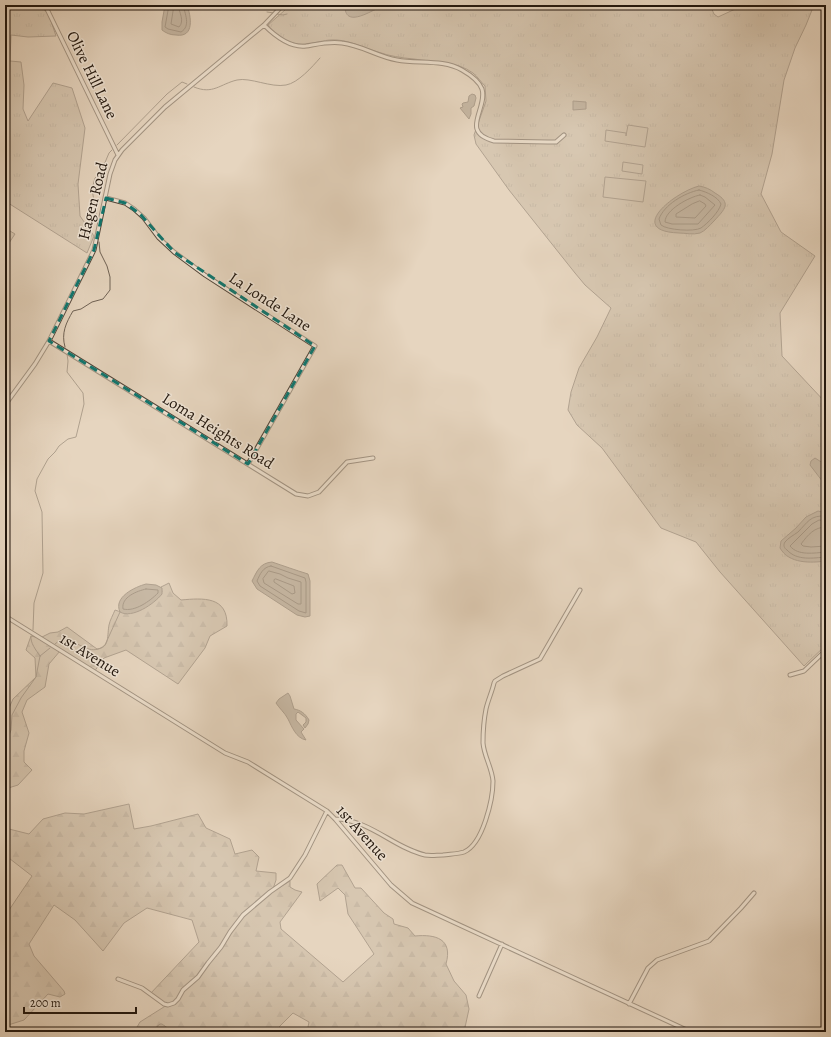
<svg xmlns="http://www.w3.org/2000/svg" width="831" height="1037" font-family="Alegreya,serif">
<style>
.grass{fill:url(#grass-tufts);stroke:#746658}
.forest{fill:url(#forest-firs);stroke:#746658}
.garden{fill:#c5b5a1;stroke:#746658}
.water{fill:#a39483;stroke:#6f6254}
.lines{fill:none;stroke-linecap:round;stroke-linejoin:round}
.shore{stroke:#625648;stroke-width:1}
.stream{stroke:#6f6254;stroke-width:1}
.minor-casing{stroke:#53463a;stroke-width:5}
.minor{stroke:#efe4d5;stroke-width:3}
.marked{fill:none;stroke:#0f766e;stroke-width:3;stroke-dasharray:8 5;stroke-linejoin:round}
.labels{text-anchor:middle;dominant-baseline:central;stroke-width:3;stroke-linejoin:round;paint-order:stroke}
.street-label{font-size:16px;fill:#22170e;stroke:#efe4d5}
</style>
<defs>
<pattern id="grass-tufts" width="24" height="20" patternUnits="userSpaceOnUse"><rect width="24" height="20" fill="#c5b5a1"/><path d="M3 7l-1-3M5 7V3M7 7l1-3M15 17l-1-3M17 17v-4M19 17l1-3" fill="none" stroke="#a99b89"/></pattern>
<pattern id="forest-firs" width="22" height="20" patternUnits="userSpaceOnUse"><rect width="22" height="20" fill="#c5b5a1"/><path d="M5 1l3.5 6h-7zM16 11l3.5 6h-7z" fill="#a99b89"/></pattern>
</defs>
<rect width="100%" height="100%" fill="#e6d5bf"/>
<filter id="stains"><feTurbulence type="fractalNoise" baseFrequency=".005" numOctaves="4"/><feColorMatrix values="0 0 0 0 .2 0 0 0 0 .09 0 0 0 0 .02 0 0 0 .5 -.17"/></filter>
<radialGradient id="worn" r=".72"><stop offset=".6" stop-color="#630" stop-opacity="0"/><stop offset="1" stop-color="#630" stop-opacity=".3"/></radialGradient>
<path class="grass" d="M5,5H40L49,15L56,36L28,37L11,35L10,61L21,62L24,85L23,109L28,121L53,83L72,88L85,128L78,184L80,216L94,236L87,253L5,201Z
M288,5H710L714,14L718,17L744,5H814L806,25L795,48L784,80L772,154L761,194L781,232L815,256L780,313L782,356L826,403V645L804,666L720,572L696,542L661,528L602,448L577,425L568,410L571,392L579,368L597,337L611,308L585,285L575,273L509,190L476,144L474,135L486,101L485,86C481,82 477,76 473,73C457,61 432,62 414,59C402,58 389,56 378,52C364,48 351,41 337,40C326,39 317,43 307,44C291,46 277,37 268,25L285,10Z
M5,228L15,234L5,249Z"/>
<path class="forest" d="M169,583L173,593L181,600C203,598 228,596 227,626L210,636L205,648L178,684L126,650L104,658L94,672L60,651L49,664L45,687L27,700L22,712L29,733L24,751V762L32,770L18,785L5,789L6,715L13,699L36,677L35,658L26,650L31,636L40,638L50,633L58,632L67,627L97,649C110,648 107,635 109,625C110,620 113,615 115,610C135,618 148,607 162,592L161,587Z
M129,804L134,829L151,826L198,814L206,828L230,839L235,854L252,850L259,857L256,871L276,873V880L272,892L290,881V887L295,890L302,892L280,922L281,929L343,982L374,954L348,914L345,895L338,888L320,901L317,884L337,865H342L355,888H361L384,913L393,919L394,924L408,928L415,936C436,934 453,939 446,964L454,981L466,995L469,1009L464,1032H307L309,1022L293,1013L274,1032H171L165,1026L158,1025L156,1028L157,1032H134L140,1022L167,1005L150,994L199,942L192,920L147,908L124,923L103,951L75,920L54,905L29,944L34,956L64,991L65,994L60,997L48,994L24,1020L5,1026V916L32,876L5,855V828L29,834L43,819L65,813L84,814Z"/>
<path class="garden" d="M628,125L648,128L645,147L605,141L606,130L626,133V136Z
M623,162L643,165L642,174L622,171Z
M605,177L646,181L643,202L603,197Z"/>
<path class="water" d="M165,5H187C191,16 195,38 176,35C170,35 166,33 162,30V22Z
M345,5H385C375,8 344,31 345,5Z
M472,94L475,95L476,98L474,106L471,108V114L469,119L460,108L463,107L462,104L463,103L468,102L469,96Z
M573,101L586,102V109L573,110Z
M699,186C705,187 710,189 715,193C732,203 725,209 714,221C710,225 705,231 700,233C693,235 685,233 679,233C625,231 675,192 699,186Z
M815,458L826,465V486L810,465L811,461Z
M818,511L826,513V561C811,563 789,564 780,548L781,541L796,528L806,517Z
M272,562C284,566 295,570 308,574L310,581V616L305,617L297,615L257,589L252,581C257,571 260,563 272,562Z
M146,584L156,585L162,588V594C154,604 132,619 120,612C113,597 135,587 146,584Z
M288,693L290,696L294,709C300,710 305,713 309,720L308,724L305,728L303,725L306,722V718L298,712L296,714V720L304,729L301,732L306,740C296,738 292,727 288,719C285,713 279,708 276,703L279,699Z
M160,1024H162L169,1029L171,1032H157L156,1028Z"/>
<g class="lines">
<path class="shore" d="M169,5L165,27L168,29L181,32C191,26 185,14 183,5
M174,5L171,24L179,27C185,21 179,12 178,5
M699,190C707,192 718,197 721,204C719,212 708,223 701,228C694,232 667,230 661,225L659,219C664,205 684,193 699,190Z
M700,195L705,197L715,205L698,224H672L665,222C665,210 689,197 700,195Z
M700,201L705,204L706,206L695,218L676,217V214L692,204Z
M826,516C810,515 808,522 798,532C794,535 788,538 785,542C783,545 784,548 787,550C797,561 813,558 826,557
M826,521L819,520L812,524L790,546C798,556 814,553 826,552
M826,527C814,527 808,535 801,544L803,546L811,547L826,546
M271,566L305,578L306,582V613L299,611L260,586L257,581C260,574 263,567 271,566Z
M269,571L280,574L288,578L301,582V604H298L264,583L263,579Z
M276,579L294,586L295,593L292,594L274,582V580Z
M146,589L158,590V593C150,601 135,612 123,609C121,597 137,591 146,589Z"/>
<path class="stream" d="M267,12L274,13
M277,14L283,15L287,14
M194,87C213,95 220,84 237,80C250,77 271,88 286,85C298,83 312,67 320,58
M117,145L167,94L182,82L187,84
M98,225L92,189L95,178L101,172L109,153L112,150
M65,347C61,333 66,323 73,311L81,309L92,302L103,299L110,290V277L107,266L100,252L99,242
M33,630L34,603L43,573L42,512L35,491L37,479L48,459L55,452L59,446L68,439L76,437L84,404L83,393L67,372L68,361L67,354
M31,636C30,643 36,650 40,656
M55,644L60,640C63,640 67,640 70,641C83,645 92,656 105,645L120,612
M5,746L11,730L12,715L21,698L36,677L40,656L50,648"/>
<g class="minor-casing">
<path id="minor" d="M45,5L118,155
M264,25C275,36 290,48 306,46C318,44 330,41 342,43C361,45 378,57 397,60C418,64 443,59 462,70C469,74 479,81 482,89C488,109 459,132 494,141L548,142H556L564,135
M106,198L125,203L134,209L144,218L159,238L174,252L205,275L315,346L248,464
M49,341L296,494L308,496L319,492L347,462L373,458
M5,405L35,364L49,341L94,250L110,174L115,160L122,150L165,107L264,25L283,5
M5,616L225,753L248,762L327,811L335,819L391,885L412,903L691,1032
M790,675L804,671L826,650
M335,819C369,819 394,848 425,855C431,856 437,855 443,855C450,854 458,854 464,852C483,844 493,799 493,781C492,768 484,756 483,743C483,732 484,719 486,709C488,700 492,692 494,683L495,681L503,676L540,659L580,590
M118,979L142,988L164,1004L168,1005L174,1003L178,999L183,990L198,977L208,963L221,947L230,932L243,915L270,892L290,878L305,855L327,811
M479,996L502,944
M629,1004L648,968L657,960L709,941L741,908L754,893"/>
</g>
<use href="#minor" class="minor"/>
</g>
<path d="M0 0H831V1037H0ZM106,198L125,203L140,214L174,252L315,346L248,464L49,341L94,250Z" fill="#e6d5bf" fill-opacity=".55" fill-rule="evenodd"/>
<path class="marked" d="M106,198L125,203L140,214L174,252L315,346L248,464L49,341L94,250Z"/>
<g class="labels">
<g class="street-label">
<text transform="translate(92 75) rotate(64)">Olive Hill Lane</text>
<text transform="translate(93 201) rotate(-76)">Hagen Road</text>
<text transform="translate(270 302) rotate(33)">La Londe Lane</text>
<text transform="translate(218 431) rotate(32)">Loma Heights Road</text>
<text transform="translate(90 655) rotate(32)">1st Avenue</text>
<text transform="translate(362 833) rotate(48)">1st Avenue</text>
</g>
</g>
<rect width="831" height="1037" fill="none" stroke="#e6d5bf" stroke-width="20"/>
<rect x="6" y="6" width="819" height="1025" fill="none" stroke="#22170e" stroke-width="2"/>
<rect x="10" y="10" width="811" height="1017" fill="none" stroke="#22170e"/>
<path d="M24 1007v6h112v-6" fill="none" stroke="#22170e" stroke-width="2"/>
<text x="30" y="1007" font-size="12" fill="#22170e" stroke="#efe4d5" stroke-width="3" paint-order="stroke">200 m</text>
<rect width="100%" height="100%" filter="url(#stains)"/>
<rect width="100%" height="100%" fill="url(#worn)"/>
</svg>
